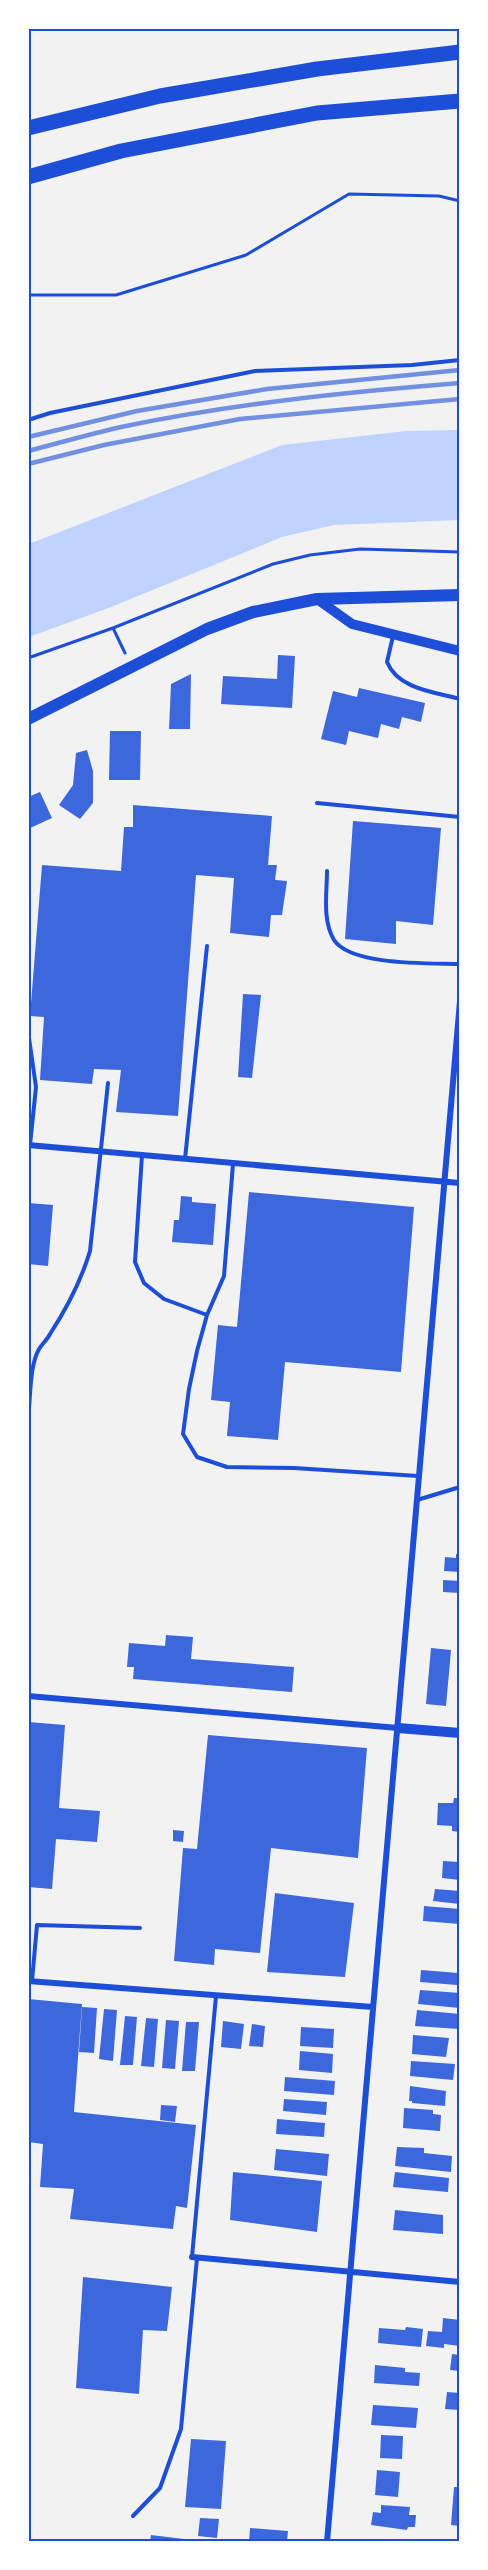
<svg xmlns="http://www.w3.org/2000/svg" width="488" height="2570" font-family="'Zilla Slab',serif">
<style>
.water{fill:#bfd3fe}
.building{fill:#3d67dc}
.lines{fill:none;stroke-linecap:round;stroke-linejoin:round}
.path{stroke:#1d4ed8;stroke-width:3}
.service{stroke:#1d4ed8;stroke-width:4}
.minor{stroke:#1d4ed8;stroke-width:6}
.tertiary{stroke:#1d4ed8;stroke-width:10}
.secondary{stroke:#1d4ed8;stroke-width:12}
.motorway{stroke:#1d4ed8;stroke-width:15}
.rail{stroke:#7290e2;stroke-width:4.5}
.neatline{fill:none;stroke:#1d4ed8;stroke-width:2}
</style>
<rect width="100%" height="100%" fill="#f2f2f2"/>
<path class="water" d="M459,430V520L334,525L282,537L111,607L29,637V544L282,445L406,431Z"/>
<path class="building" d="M278,655L295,656L292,708L221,704L223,676L277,679Z
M191,674L190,729H169L171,684Z
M359,688L425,703L421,722L402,717L399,729L381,724L378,738L349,731L346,745L321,739L333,691L357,697Z
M110,731H141L140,780H109Z
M87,750L93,771V803L80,819L59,805L73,785L76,753Z
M40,792L52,818L28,829V797Z
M133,805L272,816L268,865H277L275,880L287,881L282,915H271L269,937L230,933L234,878L196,875L178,1116L116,1112L121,1070L94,1069L92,1084L40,1080L44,1017L30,1016L42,865L121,871L124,827H133Z
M353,821L441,828L433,925L396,921V944L345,939Z
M243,994L261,995L252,1078L238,1077Z
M249,1192L414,1207L401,1372L285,1362L278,1440L227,1436L230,1402L211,1400L218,1325L237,1327Z
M181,1196L192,1197V1202L216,1204L213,1245L172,1242L174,1220H179Z
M28,1203L53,1205L48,1266L28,1264Z
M456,1554H460V1572L444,1571L445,1557L456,1558Z
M443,1580L460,1581V1593L443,1592Z
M166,1635L193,1637L191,1659L294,1667L292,1692L133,1679L134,1667H127L129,1643L165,1646Z
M431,1648L451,1650L446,1706L426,1704Z
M28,1722L65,1725L59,1808L100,1811L97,1842L56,1839L52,1889L28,1887Z
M208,1735L367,1748L358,1858L271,1848L260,1953L215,1949L214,1965L174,1961L183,1848L197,1849Z
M454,1798H460V1832L452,1831V1826L437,1825L438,1803H453Z
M173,1830L184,1831L183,1842L173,1841Z
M443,1861L460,1862V1880L442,1878Z
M435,1889L460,1891V1904L433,1901Z
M275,1893L354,1903L345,1977L267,1972Z
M424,1906L460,1909V1924L423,1921Z
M421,1970L458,1973L457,1985L420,1982Z
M420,1990L460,1993V2008L418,2004Z
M28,1999L82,2004L74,2112L196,2125L187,2208L176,2206L173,2229L70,2219L74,2189L40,2187L43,2144L28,2142Z
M82,2007L97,2008L94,2053L79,2052Z
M104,2009L117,2010L113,2061L99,2059Z
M417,2010L460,2014L459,2029L415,2026Z
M125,2016L137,2017L133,2065H120Z
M146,2018L158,2019L154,2067L141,2066Z
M166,2020L179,2021L175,2069L162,2068Z
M223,2021L244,2024L241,2049L221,2047Z
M186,2022H199L195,2071H182Z
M252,2024L265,2026L263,2047L249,2046Z
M301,2027L334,2029L333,2048L300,2046Z
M413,2035L449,2038L446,2057L412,2054Z
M300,2051L333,2054L332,2073L299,2070Z
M411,2061L455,2064L453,2080L410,2076Z
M285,2077L335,2081L334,2095L284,2091Z
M410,2086L446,2091L445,2106L412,2103V2101H409Z
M284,2099L327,2102L326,2115L283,2111Z
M161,2105L177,2106L175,2122L160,2120Z
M404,2108L433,2110V2114L441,2115L440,2131L403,2128Z
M277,2119L325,2123L324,2137L276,2134Z
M397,2147L424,2148V2153L452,2156L451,2172L395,2166Z
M276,2149L329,2154L327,2176L274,2170Z
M233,2172L322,2181L317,2232L230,2220Z
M395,2172L449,2178L448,2192L393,2187Z
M395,2210L443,2215V2234L393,2230Z
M83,2277L172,2287L167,2331L143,2330L139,2394L76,2388Z
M443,2318L460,2320V2346L444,2344V2348L426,2346L428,2331L442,2332Z
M406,2327L423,2329L421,2347L378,2343L379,2328L405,2330Z
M452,2354L460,2355V2371L450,2370Z
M375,2365L405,2368V2372L420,2373L419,2386L374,2383Z
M447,2392L460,2393V2410L445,2409Z
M373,2405L418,2408L416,2428L371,2425Z
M381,2435L403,2436L402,2459L380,2458Z
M191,2439L226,2441L221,2509L185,2507Z
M377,2470L400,2472L398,2497L375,2495Z
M454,2487H460V2526L451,2525Z
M381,2505L410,2507L409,2515H416L415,2527H408L407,2530L371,2525L373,2512L381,2513Z
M200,2518L219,2519L217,2538L198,2536Z
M250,2528L288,2531L287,2542H249Z
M151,2535L192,2540V2542H150Z"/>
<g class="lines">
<path class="path" d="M28,295H116L246,255L349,194L439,196L460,201
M113,628L125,653
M28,658L113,628L273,564L310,555L360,549L460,552"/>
<path class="service" d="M28,420L50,413L255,371L412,365L460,360
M393,636L387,662C398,689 434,692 460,699
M317,803L460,817
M327,871C327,893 322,920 334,940C351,966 430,963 460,964
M28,1031L36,1087L30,1145
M142,1155L135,1262L144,1283L164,1299L207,1315
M185,1159L207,946
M233,1164L224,1276L207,1315L197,1351L189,1389L183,1434L197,1457L227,1467L294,1468L418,1476
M28,1418C31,1397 29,1367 39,1349C42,1344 47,1340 50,1334C67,1308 81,1281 90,1251L108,1083
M417,1500L460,1487
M32,1981L37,1925L140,1928
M192,2257L216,1996
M133,2516L160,2488L181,2429L197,2258"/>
<path class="minor" d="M28,1145L460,1183
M28,1696L398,1728
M28,1981L373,2007
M192,2257L460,2282
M327,2542L460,1001"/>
<path class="tertiary" d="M317,599L352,624L460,651
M398,1728L460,1733"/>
<path class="secondary" d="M28,719L207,629L253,612L317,599L460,595"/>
<path class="motorway" d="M28,128L160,96L317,69L460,52
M28,177L121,151L317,113L460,101"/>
<path class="rail" d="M28,437L137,411L267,389L460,370
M28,451C59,443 90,434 121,427C232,404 346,392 460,383
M28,464L104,445L240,419L460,399"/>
</g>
<rect width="488" height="2570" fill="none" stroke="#ffffff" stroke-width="60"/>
<rect x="30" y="30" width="428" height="2510" class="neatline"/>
</svg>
